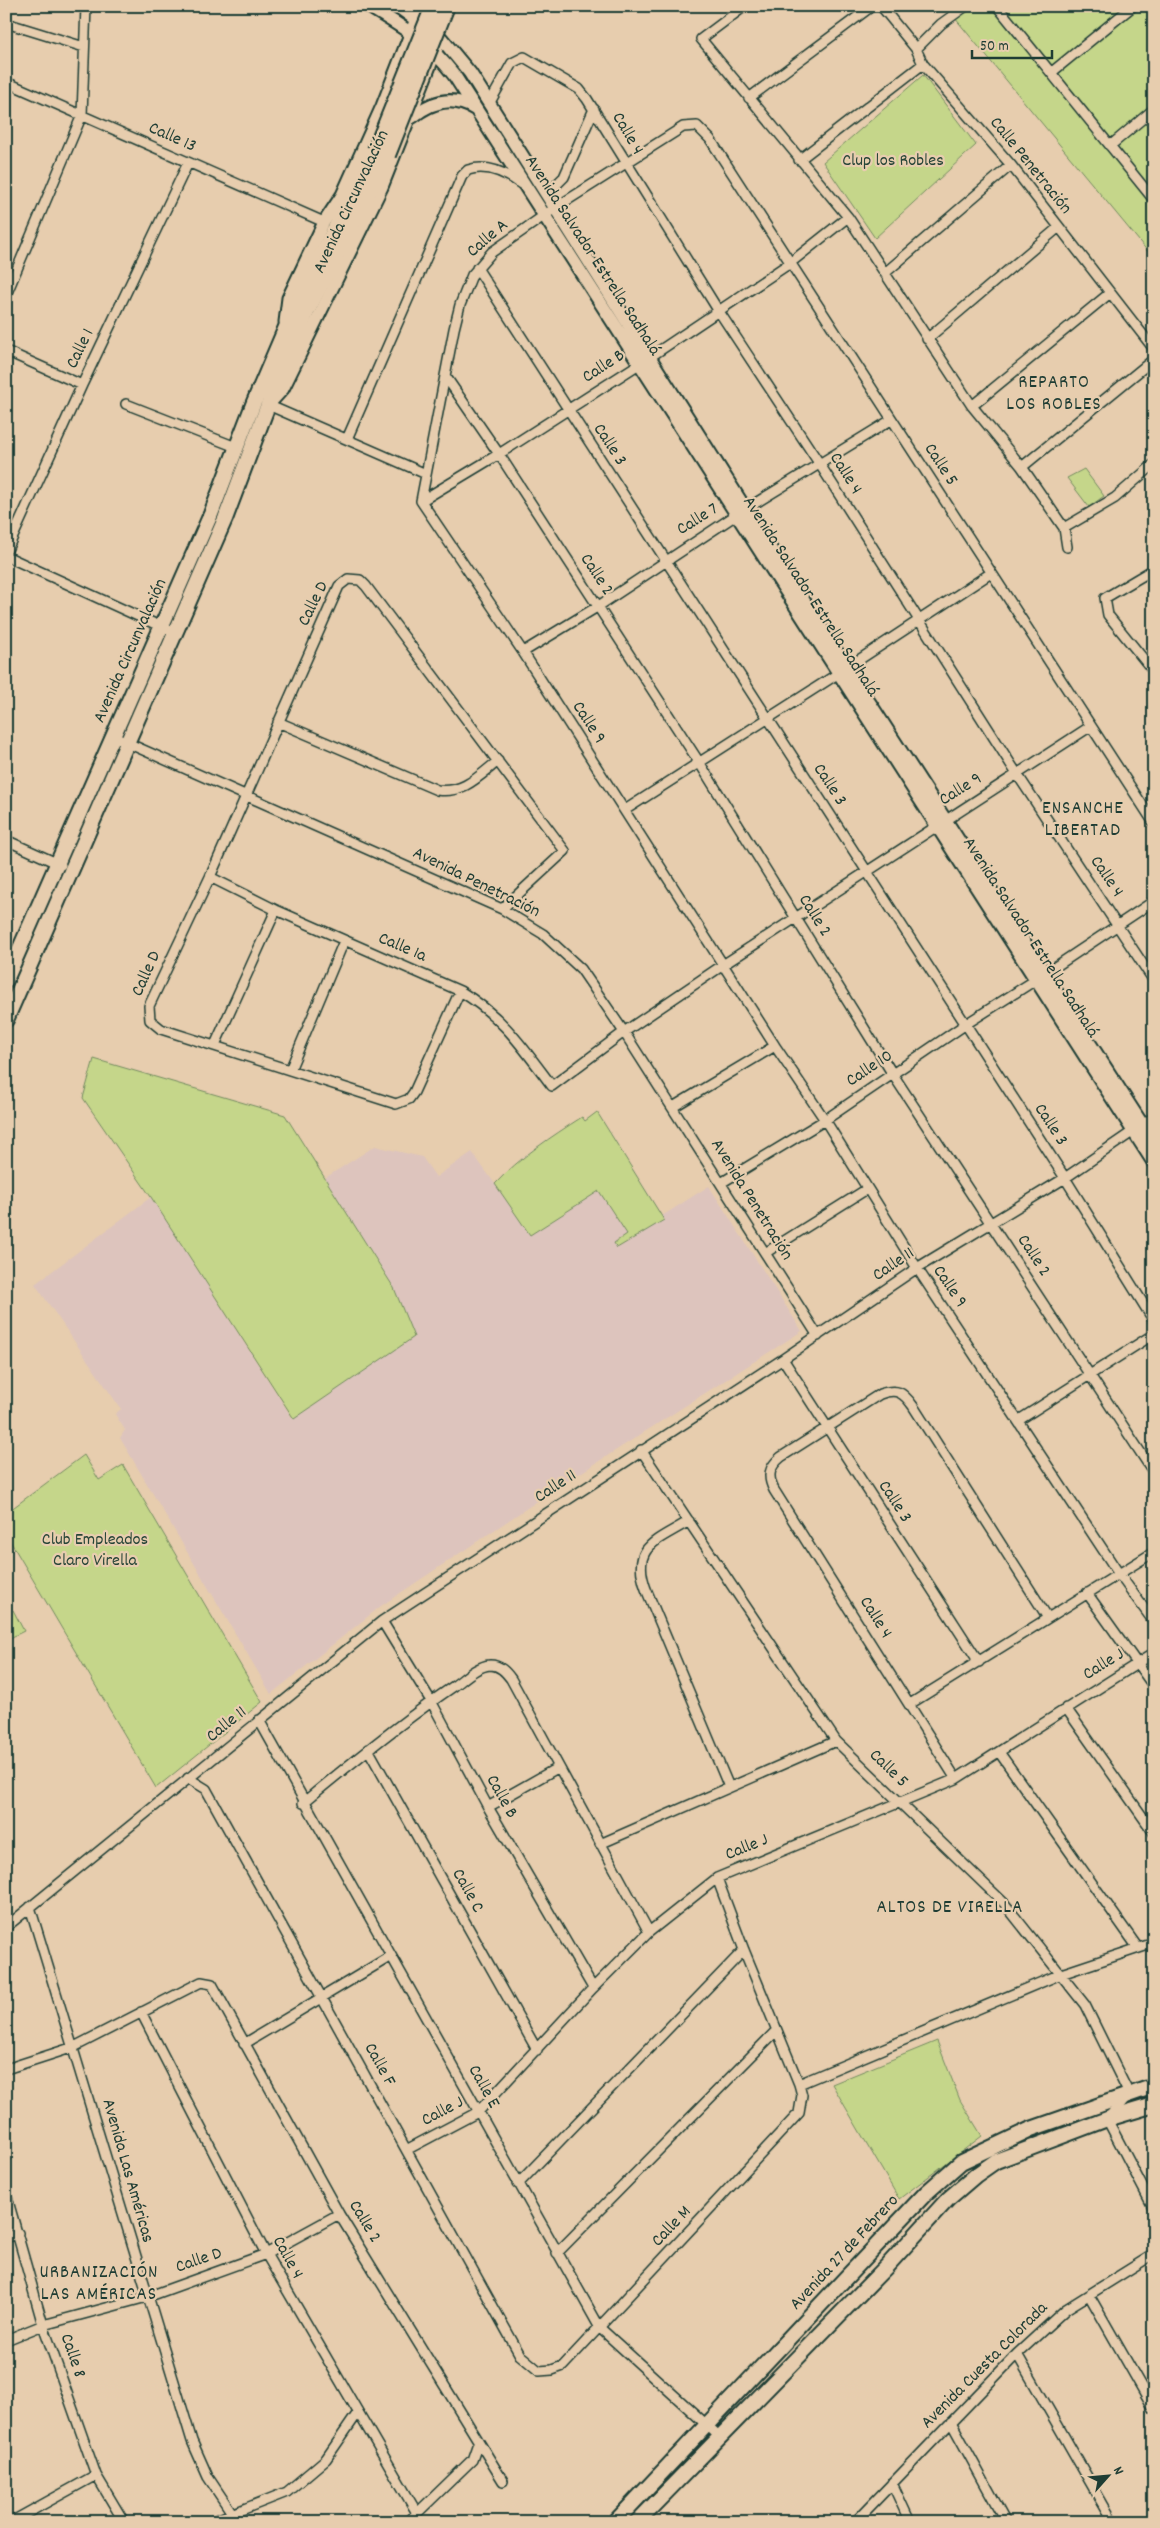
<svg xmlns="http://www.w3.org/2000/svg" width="1160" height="2528" font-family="Dekko,sans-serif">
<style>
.built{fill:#ddc4bd}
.green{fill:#c5d68a;stroke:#728a5f}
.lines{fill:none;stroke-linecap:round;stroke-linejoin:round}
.minor-casing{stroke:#1f3d34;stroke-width:12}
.tertiary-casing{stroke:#1f3d34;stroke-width:15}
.secondary-casing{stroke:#1f3d34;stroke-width:16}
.primary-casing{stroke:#1f3d34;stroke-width:18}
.minor{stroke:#e7cdae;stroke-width:9}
.tertiary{stroke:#e7cdae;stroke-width:11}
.secondary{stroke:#e7cdae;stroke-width:12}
.primary{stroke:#e7cdae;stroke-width:14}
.primary-bridge-casing{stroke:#1f3d34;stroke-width:18;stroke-linecap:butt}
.primary-bridge{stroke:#e7cdae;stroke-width:14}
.labels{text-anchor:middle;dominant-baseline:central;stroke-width:4.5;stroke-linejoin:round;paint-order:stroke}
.street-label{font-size:18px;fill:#1f3d34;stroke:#e7cdae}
.park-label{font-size:18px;fill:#274538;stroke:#e7cdae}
.neighbourhood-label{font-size:19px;letter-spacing:1px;fill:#1f3d34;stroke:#e7cdae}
</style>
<rect width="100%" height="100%" fill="#e7cdae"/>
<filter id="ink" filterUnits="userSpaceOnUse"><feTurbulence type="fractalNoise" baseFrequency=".02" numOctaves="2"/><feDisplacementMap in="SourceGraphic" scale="10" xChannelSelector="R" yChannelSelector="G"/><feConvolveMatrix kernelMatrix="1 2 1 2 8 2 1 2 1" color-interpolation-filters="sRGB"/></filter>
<g filter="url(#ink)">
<path class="built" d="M597,1112L662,1216L709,1186L802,1331L554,1490L381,1606L271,1694L120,1438L125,1430L115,1414L121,1409L35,1284L151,1197L293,1419L394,1288L325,1178L375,1146L422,1157L436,1177L472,1152L495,1184L523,1157L545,1141L582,1117L585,1121Z"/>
<path class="green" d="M945,6H1154V259Z
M923,75L976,145L875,238L823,162Z
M1084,469L1104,496L1089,507L1067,478Z
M94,1059L285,1115L394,1288L414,1337L294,1419L151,1197L83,1098Z
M597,1112L664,1220L617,1248L614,1243L627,1234L599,1191L530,1235L495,1184C520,1157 551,1137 582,1117L585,1121Z
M84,1455L99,1480L123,1465L262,1702L156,1788L6,1534V1513Z
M13,1610L24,1631L6,1640V1614Z
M937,2041L960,2100L982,2136L899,2199L832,2084Z"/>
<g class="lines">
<g class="minor-casing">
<path id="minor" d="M745,6L701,39L848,217L972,406L1022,467L1064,528L1067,547
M881,6L916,49L923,64L1011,165L1154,349
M997,6L1154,200
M6,23L84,47
M916,49L941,24L966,6
M1052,72L1133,6
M6,82L324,222
M749,98L872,6
M489,104L512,63L524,57L579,89L587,99L718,310L819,463L1017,774L1154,981
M1110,146L1154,109
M799,160L923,64
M546,195L564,177L594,109
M477,268L1065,1178L1154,1321
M885,273L1011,165
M6,295L82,115L86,6
M927,339L1059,227
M6,351L82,385
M446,377L499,454L699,762L892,1073L1154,1473
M126,404L236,447
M268,405L426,474
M972,406L1110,293
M347,439L462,176L468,170C487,164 506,173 521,184
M1022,467L1154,359
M421,501L523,652L775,1046L825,1120L917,1268L1119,1574L1154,1622
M421,501L454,329L460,305L472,275L492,252L555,208L683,127L697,126L710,139L1154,823
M421,501L499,454L650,357L790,263L848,217
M1064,528L1115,498L1154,464
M6,552L82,385L188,163
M6,556L175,633
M1154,569L1105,598L1108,615L1154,672
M523,652L597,607L736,515L891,420
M848,667L991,573
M278,722L437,790C463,794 479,776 498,761
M114,737L502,909L543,934L581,969L624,1032L818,1336
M625,810L839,673
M6,840L61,865
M210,877L276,910L460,991C503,1017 522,1046 552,1086L624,1032L723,965L1091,726
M1046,973L1154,901
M460,991L414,1092L409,1099L396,1104L161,1029L150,1020L149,1006L210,877L339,586L348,579L360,580L366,586L565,851L502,909
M215,1045L276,910
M290,1070L344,941
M673,1107L775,1046
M721,1183L825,1120L966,1024L1037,979
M765,1253L867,1189
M783,1359L979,1662
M1019,1420L1154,1334
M641,1450L836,1741L1004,1903L1085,2005L1129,2094L1107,2119L1154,2209
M689,1521C657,1541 630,1546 646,1589L729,1787
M1087,1593L1154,1687
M382,1621L431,1701L488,1807L593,1988
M910,1704L1154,1552
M1066,1708L1154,1833
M259,1720L600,2328L720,2437
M368,1749L537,2050
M999,1752L1138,1948
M188,1778L206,1789L520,2355L539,2371L552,2370L563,2366L799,2113L802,2095L799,2084L744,1950L717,1878
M956,1779L774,1490C767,1476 769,1467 781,1457L880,1394C897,1388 903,1392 913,1406L1048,1618
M303,1803C352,1762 401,1722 454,1686C464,1679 477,1666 490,1665C500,1665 506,1672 511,1679L649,1932
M488,1807L559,1767
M600,1844L836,1741
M30,1907L192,2441L208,2477L238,2522
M6,1927L382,1621L783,1359L917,1268L1065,1178L1154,1117
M141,2012L266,2254L417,2513
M244,2044L391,1956
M6,2069L74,2047L201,1982L212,1984L339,2214L503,2481
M799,2084L1061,1974L1154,1943
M408,2149L478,2112L593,1988L649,1932L717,1878L956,1779L1154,1653
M518,2184L744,1950
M6,2194L43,2325L96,2475L124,2522
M6,2238L18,2233
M557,2253L776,2031
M1089,2295L1154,2409
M6,2340L43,2325L147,2297L266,2254L339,2214
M1017,2354L1113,2522
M951,2422L1006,2522
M892,2483L910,2522
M11,2522L96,2475
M211,2522L287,2492L326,2459L357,2414
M408,2522L472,2460L478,2443
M855,2522L1017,2354L1066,2309L1154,2254"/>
</g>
<g class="tertiary-casing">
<path id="tertiary" d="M285,322L288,298L324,222L342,195L382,106L421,6
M273,400L283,389L382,187L438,46"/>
</g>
<g class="secondary-casing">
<path id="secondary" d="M368,6C404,28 428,41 454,75L1154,1163
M397,6L441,38L470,73L794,586L1154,1143
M412,117C432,101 453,95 475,109"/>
</g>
<g class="primary-casing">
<path id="primary" d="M6,980L211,514L254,402L295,306L375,150
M6,1020L225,519L268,405L307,312L388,155
M615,2522L926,2193L961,2162L1031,2129L1154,2086
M637,2522L886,2267L948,2199L976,2175L996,2161L1107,2119L1154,2105"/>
</g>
<use href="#minor" class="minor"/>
<use href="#tertiary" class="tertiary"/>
<use href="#secondary" class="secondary"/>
<use href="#primary" class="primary"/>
<g class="primary-bridge-casing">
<path id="primary-bridge" d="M375,150L433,6
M388,155L447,6"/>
</g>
<use href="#primary-bridge" class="primary-bridge"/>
</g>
</g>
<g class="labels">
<g class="street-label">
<text transform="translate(627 134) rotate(60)">Calle 4</text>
<text transform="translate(172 138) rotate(24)">Calle 13</text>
<text transform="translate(1030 166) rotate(51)">Calle Penetración</text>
<text transform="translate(352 202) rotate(-65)">Avenida Circunvalación</text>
<text transform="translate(488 239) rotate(-41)">Calle A</text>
<text transform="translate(592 256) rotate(57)">Avenida Salvador Estrella Sadhalá</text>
<text transform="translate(81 349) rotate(-64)">Calle 1</text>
<text transform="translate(604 367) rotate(-33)">Calle B</text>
<text transform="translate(609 445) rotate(57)">Calle 3</text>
<text transform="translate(940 465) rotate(57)">Calle 5</text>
<text transform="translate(845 474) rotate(58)">Calle 4</text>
<text transform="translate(698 520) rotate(-32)">Calle 7</text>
<text transform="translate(596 575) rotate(57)">Calle 2</text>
<text transform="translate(810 597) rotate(57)">Avenida Salvador Estrella Sadhalá</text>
<text transform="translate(314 604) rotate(-64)">Calle D</text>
<text transform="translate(131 651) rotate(-66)">Avenida Circunvalación</text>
<text transform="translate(588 723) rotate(57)">Calle 9</text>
<text transform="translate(829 785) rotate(57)">Calle 3</text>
<text transform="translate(961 790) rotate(-32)">Calle 9</text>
<text transform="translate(1106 877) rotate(56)">Calle 4</text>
<text transform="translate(476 883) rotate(26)">Avenida Penetración</text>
<text transform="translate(814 916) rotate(58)">Calle 2</text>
<text transform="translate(1030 938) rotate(57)">Avenida Salvador Estrella Sadhalá</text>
<text transform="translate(402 948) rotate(23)">Calle 1a</text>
<text transform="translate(147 974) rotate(-66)">Calle D</text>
<text transform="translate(870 1069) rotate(-34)">Calle 10</text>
<text transform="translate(1050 1125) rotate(57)">Calle 3</text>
<text transform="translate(751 1200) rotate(58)">Avenida Penetración</text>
<text transform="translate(1033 1256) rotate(57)">Calle 2</text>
<text transform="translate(894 1265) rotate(-34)">Calle 11</text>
<text transform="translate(949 1287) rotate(56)">Calle 9</text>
<text transform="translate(556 1487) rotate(-33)">Calle 11</text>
<text transform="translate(894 1502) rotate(57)">Calle 3</text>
<text transform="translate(875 1618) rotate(58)">Calle 4</text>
<text transform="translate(1104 1665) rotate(-32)">Calle J</text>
<text transform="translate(227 1725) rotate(-39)">Calle 11</text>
<text transform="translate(888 1769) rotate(44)">Calle 5</text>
<text transform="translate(501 1797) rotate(61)">Calle B</text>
<text transform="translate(747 1848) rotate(-22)">Calle J</text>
<text transform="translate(467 1891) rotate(61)">Calle C</text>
<text transform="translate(379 2065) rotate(61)">Calle F</text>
<text transform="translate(483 2087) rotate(61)">Calle E</text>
<text transform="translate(443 2112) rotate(-28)">Calle J</text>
<text transform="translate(127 2171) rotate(74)">Avenida Las Américas</text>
<text transform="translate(364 2222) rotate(59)">Calle 2</text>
<text transform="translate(672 2227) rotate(-47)">Calle M</text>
<text transform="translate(845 2253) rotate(-47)">Avenida 27 de Febrero</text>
<text transform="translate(287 2258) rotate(61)">Calle 4</text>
<text transform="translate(199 2261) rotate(-19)">Calle D</text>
<text transform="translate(72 2356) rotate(71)">Calle 8</text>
<text transform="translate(985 2366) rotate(-45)">Avenida Cuesta Colorada</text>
</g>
<g class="park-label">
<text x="893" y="161">Clup los Robles</text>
<text x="95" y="1540">Club Empleados<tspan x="95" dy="21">Claro Virella</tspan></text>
</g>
<g class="neighbourhood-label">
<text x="1054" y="383">REPARTO<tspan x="1054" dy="22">LOS ROBLES</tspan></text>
<text x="1083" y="809">ENSANCHE<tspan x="1083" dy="22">LIBERTAD</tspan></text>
<text x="950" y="1908">ALTOS DE VIRELLA</text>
<text x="99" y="2273">URBANIZACIÓN<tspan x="99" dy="22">LAS AMÉRICAS</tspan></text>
</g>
</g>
<rect width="1160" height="2528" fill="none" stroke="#e7cdae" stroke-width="25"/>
<rect x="12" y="12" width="1135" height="2503" fill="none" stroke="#1f3d34" stroke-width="2" filter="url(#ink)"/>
<g transform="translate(1108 2476) rotate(63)" stroke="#e7cdae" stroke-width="4" paint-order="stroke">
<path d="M0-4L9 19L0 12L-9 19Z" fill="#1f3d34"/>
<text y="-8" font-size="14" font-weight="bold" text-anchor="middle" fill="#1f3d34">N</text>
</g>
<path d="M972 50v8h80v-8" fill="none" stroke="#1f3d34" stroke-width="2.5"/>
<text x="980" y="50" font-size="15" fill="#1f3d34" stroke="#e7cdae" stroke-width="4" paint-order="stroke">50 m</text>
</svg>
